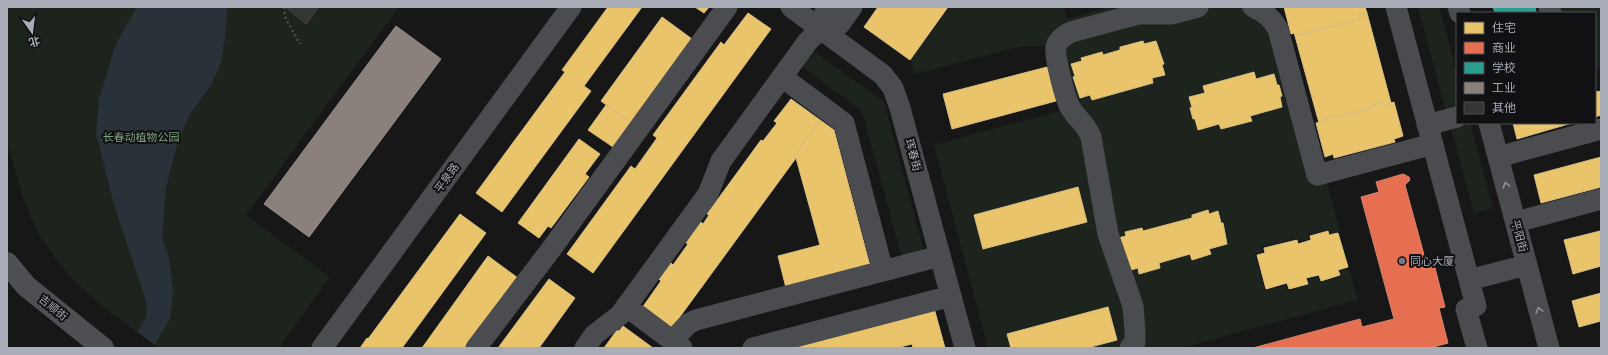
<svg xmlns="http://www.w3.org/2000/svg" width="1608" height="355" font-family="Rubik,'Noto Sans SC',sans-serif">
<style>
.green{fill:#1d241e}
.water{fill:#2a3239}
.homes{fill:#e9c46a;stroke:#d6bd81}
.shops{fill:#e76f51;stroke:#d48270}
.schools{fill:#2a9d8f;stroke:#50a29b}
.industry{fill:#8a817c;stroke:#938e8e}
.building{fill:#353536;stroke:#3f4043}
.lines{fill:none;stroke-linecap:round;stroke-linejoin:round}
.path{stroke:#4d4e52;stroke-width:2.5;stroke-dasharray:2 3;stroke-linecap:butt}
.minor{stroke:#4b4c50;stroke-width:21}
.major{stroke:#4d4f52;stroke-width:22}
.oneway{stroke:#8c9099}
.poi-dot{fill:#757880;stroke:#111113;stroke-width:1.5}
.labels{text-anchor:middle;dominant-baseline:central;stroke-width:4;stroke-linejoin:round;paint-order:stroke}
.park-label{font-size:11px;fill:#7fa381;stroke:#111113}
.street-label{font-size:11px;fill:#a8adb8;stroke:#111113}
.poi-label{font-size:11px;fill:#a8adb8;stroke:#111113;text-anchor:start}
</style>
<rect width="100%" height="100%" fill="#171717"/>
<path class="green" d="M7,7H399L246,215L330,277L279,348H159L104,308L71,278L60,264L40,236L31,217L23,198L7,142Z
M950,7H1064L1067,19L1103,9L1104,7H1183L1052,46H1023L914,74L911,60Z
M1213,7L1243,8L1263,16L1325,177L1340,231L1331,234L1329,229L1308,235L1309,239L1299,242L1298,238L1262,247L1263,252L1255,254L1265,291L1286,286L1288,291L1309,285L1308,280L1318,277L1320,282L1341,277L1340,271L1349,269L1358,300L1181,348H1144L1139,343L1073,105L1060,48L1073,36L1171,18Z
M1418,7H1439L1457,73V109L1446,112Z
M1558,7H1601V69L1595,71V13H1560Z
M812,50L884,102L924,252L902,258L862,111L800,65Z
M1067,109L1080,126L1132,331L1122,348H988L934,145Z
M1470,123L1493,208L1474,213L1451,128Z"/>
<path class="water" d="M137,7H227L225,39L221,62L212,83L189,116L178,141L166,187L162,238L169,258L173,291L170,318L155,345L137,332C146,320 148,316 146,301L115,208L96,134L99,100L115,46Z"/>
<path class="homes" d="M608,7H642L584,86L591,91L502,212L476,193L565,72L562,70Z
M695,7H709L704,13Z
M878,7H948L910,60L864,27Z
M1284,7H1365L1367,13L1359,15L1360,19L1295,36L1294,33L1291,34Z
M748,13L771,29L593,273L567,254L631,166L635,169L657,138L653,135L721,42L724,45Z
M1367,13L1391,103L1384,105L1383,102L1370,106L1371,108L1338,117V115L1325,118L1326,121L1319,123L1295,36L1360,19L1359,15Z
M662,17L692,39L631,123L601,101Z
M1143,41L1144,44L1156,41L1164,64L1162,65L1165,75L1152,78L1153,83L1092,100L1090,95L1080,98L1073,77L1075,76L1071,64L1082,61L1081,58L1102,52L1103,55L1120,50V47Z
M1047,67L1056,101L952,129L943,94Z
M1254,72L1256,79L1274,74L1277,85H1279L1282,96L1280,97L1282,107L1250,116L1252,121L1221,129L1219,124L1198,130L1195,119H1193L1190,108L1192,107L1189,97L1205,93L1203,86Z
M1601,91V115L1595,117V92Z
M791,99L820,120L794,156L796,158L671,329L642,308L661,281L659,279L671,263L673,265L688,244L686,243L701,222L703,224L709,215L707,214L761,140L763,141L777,123L774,121Z
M1383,102L1384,105L1394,102L1403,136L1394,139L1395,142L1334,158L1333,154L1325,157L1316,123L1326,121L1325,118L1338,115V117L1371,108L1370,106Z
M606,105L631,123L613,147L588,130Z
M820,120L834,130L870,266L786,288L778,256L820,245L796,158L794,156Z
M1513,123H1572L1517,139Z
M579,139L600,154L585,174L589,177L551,228L548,226L539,238L518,223Z
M1601,157V187L1541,203L1534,175Z
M1078,187L1087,222L983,249L974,215Z
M1208,210L1209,214L1218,211L1221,223H1223L1227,244L1209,249L1211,254L1192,260L1190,254L1159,263L1160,268L1139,274L1138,268L1127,271L1118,238L1126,236L1125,232L1142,228L1143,231L1192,218V215Z
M460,214L486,233L402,348H360L367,338L368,339Z
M1328,231L1329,235L1338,233L1348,267L1338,270L1340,275L1321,281L1319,275L1306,278L1308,284L1289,289L1287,283L1266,289L1257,255L1265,253L1264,248L1297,240L1298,244L1311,240L1310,236Z
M1600,231L1601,266L1573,274L1564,240Z
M488,256L518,278L468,348H422Z
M549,279L575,298L539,348H498Z
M1601,293V321L1579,327L1572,301Z
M1108,307L1117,340L1087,348H1011L1007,334Z
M934,308L945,348H913L912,344L896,348H782Z
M623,326L653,348H604L617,330L619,331Z"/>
<path class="shops" d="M1403,174L1409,177L1410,180L1405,185L1426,262L1433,260L1445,307L1439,308L1448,343L1430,348H1253L1360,319L1362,327L1394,319L1361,197L1379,192L1376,182Z"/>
<path class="schools" d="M1493,7H1535L1536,13H1495Z"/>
<path class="industry" d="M396,26L441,59L309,237L264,204Z"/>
<path class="building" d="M285,7H319L306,24Z"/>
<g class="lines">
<path class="path" d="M284,7L285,17L300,44"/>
<path class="minor" d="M791,7L883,75L893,88L900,108L965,348
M1253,7C1265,12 1272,18 1278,29L1317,175L1433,144
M1396,7L1476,306L1466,309L1477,348
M1458,7L1460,13
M1549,7L1551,13
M821,29L825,12L829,7
M782,77L844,123L883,271
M1489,123L1549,348
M1427,125L1457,117
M1498,157L1601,129
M1516,222L1601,199
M1469,280L1527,265
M626,306L682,348
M673,340L688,324L696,320L940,256
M322,348L571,7
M476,348L549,252L727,7
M585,348L594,335L620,315L708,194L721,161L808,41L821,29L840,24L852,7
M753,348L951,296
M1130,348L1135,342V331L1133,306L1108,234L1091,137C1087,125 1076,118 1070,107C1065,98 1054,56 1056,47C1058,39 1065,35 1071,32L1138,14H1171L1198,7"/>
<path class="major" d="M7,263L26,286L103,348"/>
</g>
<defs><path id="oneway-chevron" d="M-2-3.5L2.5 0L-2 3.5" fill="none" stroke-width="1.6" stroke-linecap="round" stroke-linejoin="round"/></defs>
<g class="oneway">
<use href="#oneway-chevron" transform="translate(1506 185) rotate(-105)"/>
<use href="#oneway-chevron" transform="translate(1539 310) rotate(-105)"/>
</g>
<circle class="poi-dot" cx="1402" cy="261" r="4"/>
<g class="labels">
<g class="park-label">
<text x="141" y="137">长春动植物公园</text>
</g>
<g class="street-label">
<text transform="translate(913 155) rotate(75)">珲春街</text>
<text transform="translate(447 178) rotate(-54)">平泉路</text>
<text transform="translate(1519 236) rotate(75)">平阳街</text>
<text transform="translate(53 308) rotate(39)">吉顺街</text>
</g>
<g class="poi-label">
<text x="1410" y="261">同心大厦</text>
</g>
</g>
<rect width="1608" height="355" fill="none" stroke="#a8adb8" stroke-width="16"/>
<rect x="1456" y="12" width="140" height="112" fill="#111113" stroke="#4d4f55"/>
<rect x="1464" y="22" width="20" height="12" fill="#e9c46a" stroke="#4d4f55"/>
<text x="1492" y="32" font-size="12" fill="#a8adb8">住宅</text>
<rect x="1464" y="42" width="20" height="12" fill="#e76f51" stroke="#4d4f55"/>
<text x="1492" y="52" font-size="12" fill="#a8adb8">商业</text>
<rect x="1464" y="62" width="20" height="12" fill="#2a9d8f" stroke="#4d4f55"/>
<text x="1492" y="72" font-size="12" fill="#a8adb8">学校</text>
<rect x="1464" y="82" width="20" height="12" fill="#8a817c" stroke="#4d4f55"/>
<text x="1492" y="92" font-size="12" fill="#a8adb8">工业</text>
<rect x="1464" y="102" width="20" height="12" fill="#353536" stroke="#4d4f55"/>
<text x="1492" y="112" font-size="12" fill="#a8adb8">其他</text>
<g transform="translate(32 32) rotate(166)" stroke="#111113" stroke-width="3" paint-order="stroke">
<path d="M0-3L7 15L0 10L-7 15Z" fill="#a8adb8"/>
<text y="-6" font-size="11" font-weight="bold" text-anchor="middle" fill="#a8adb8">北</text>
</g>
</svg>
